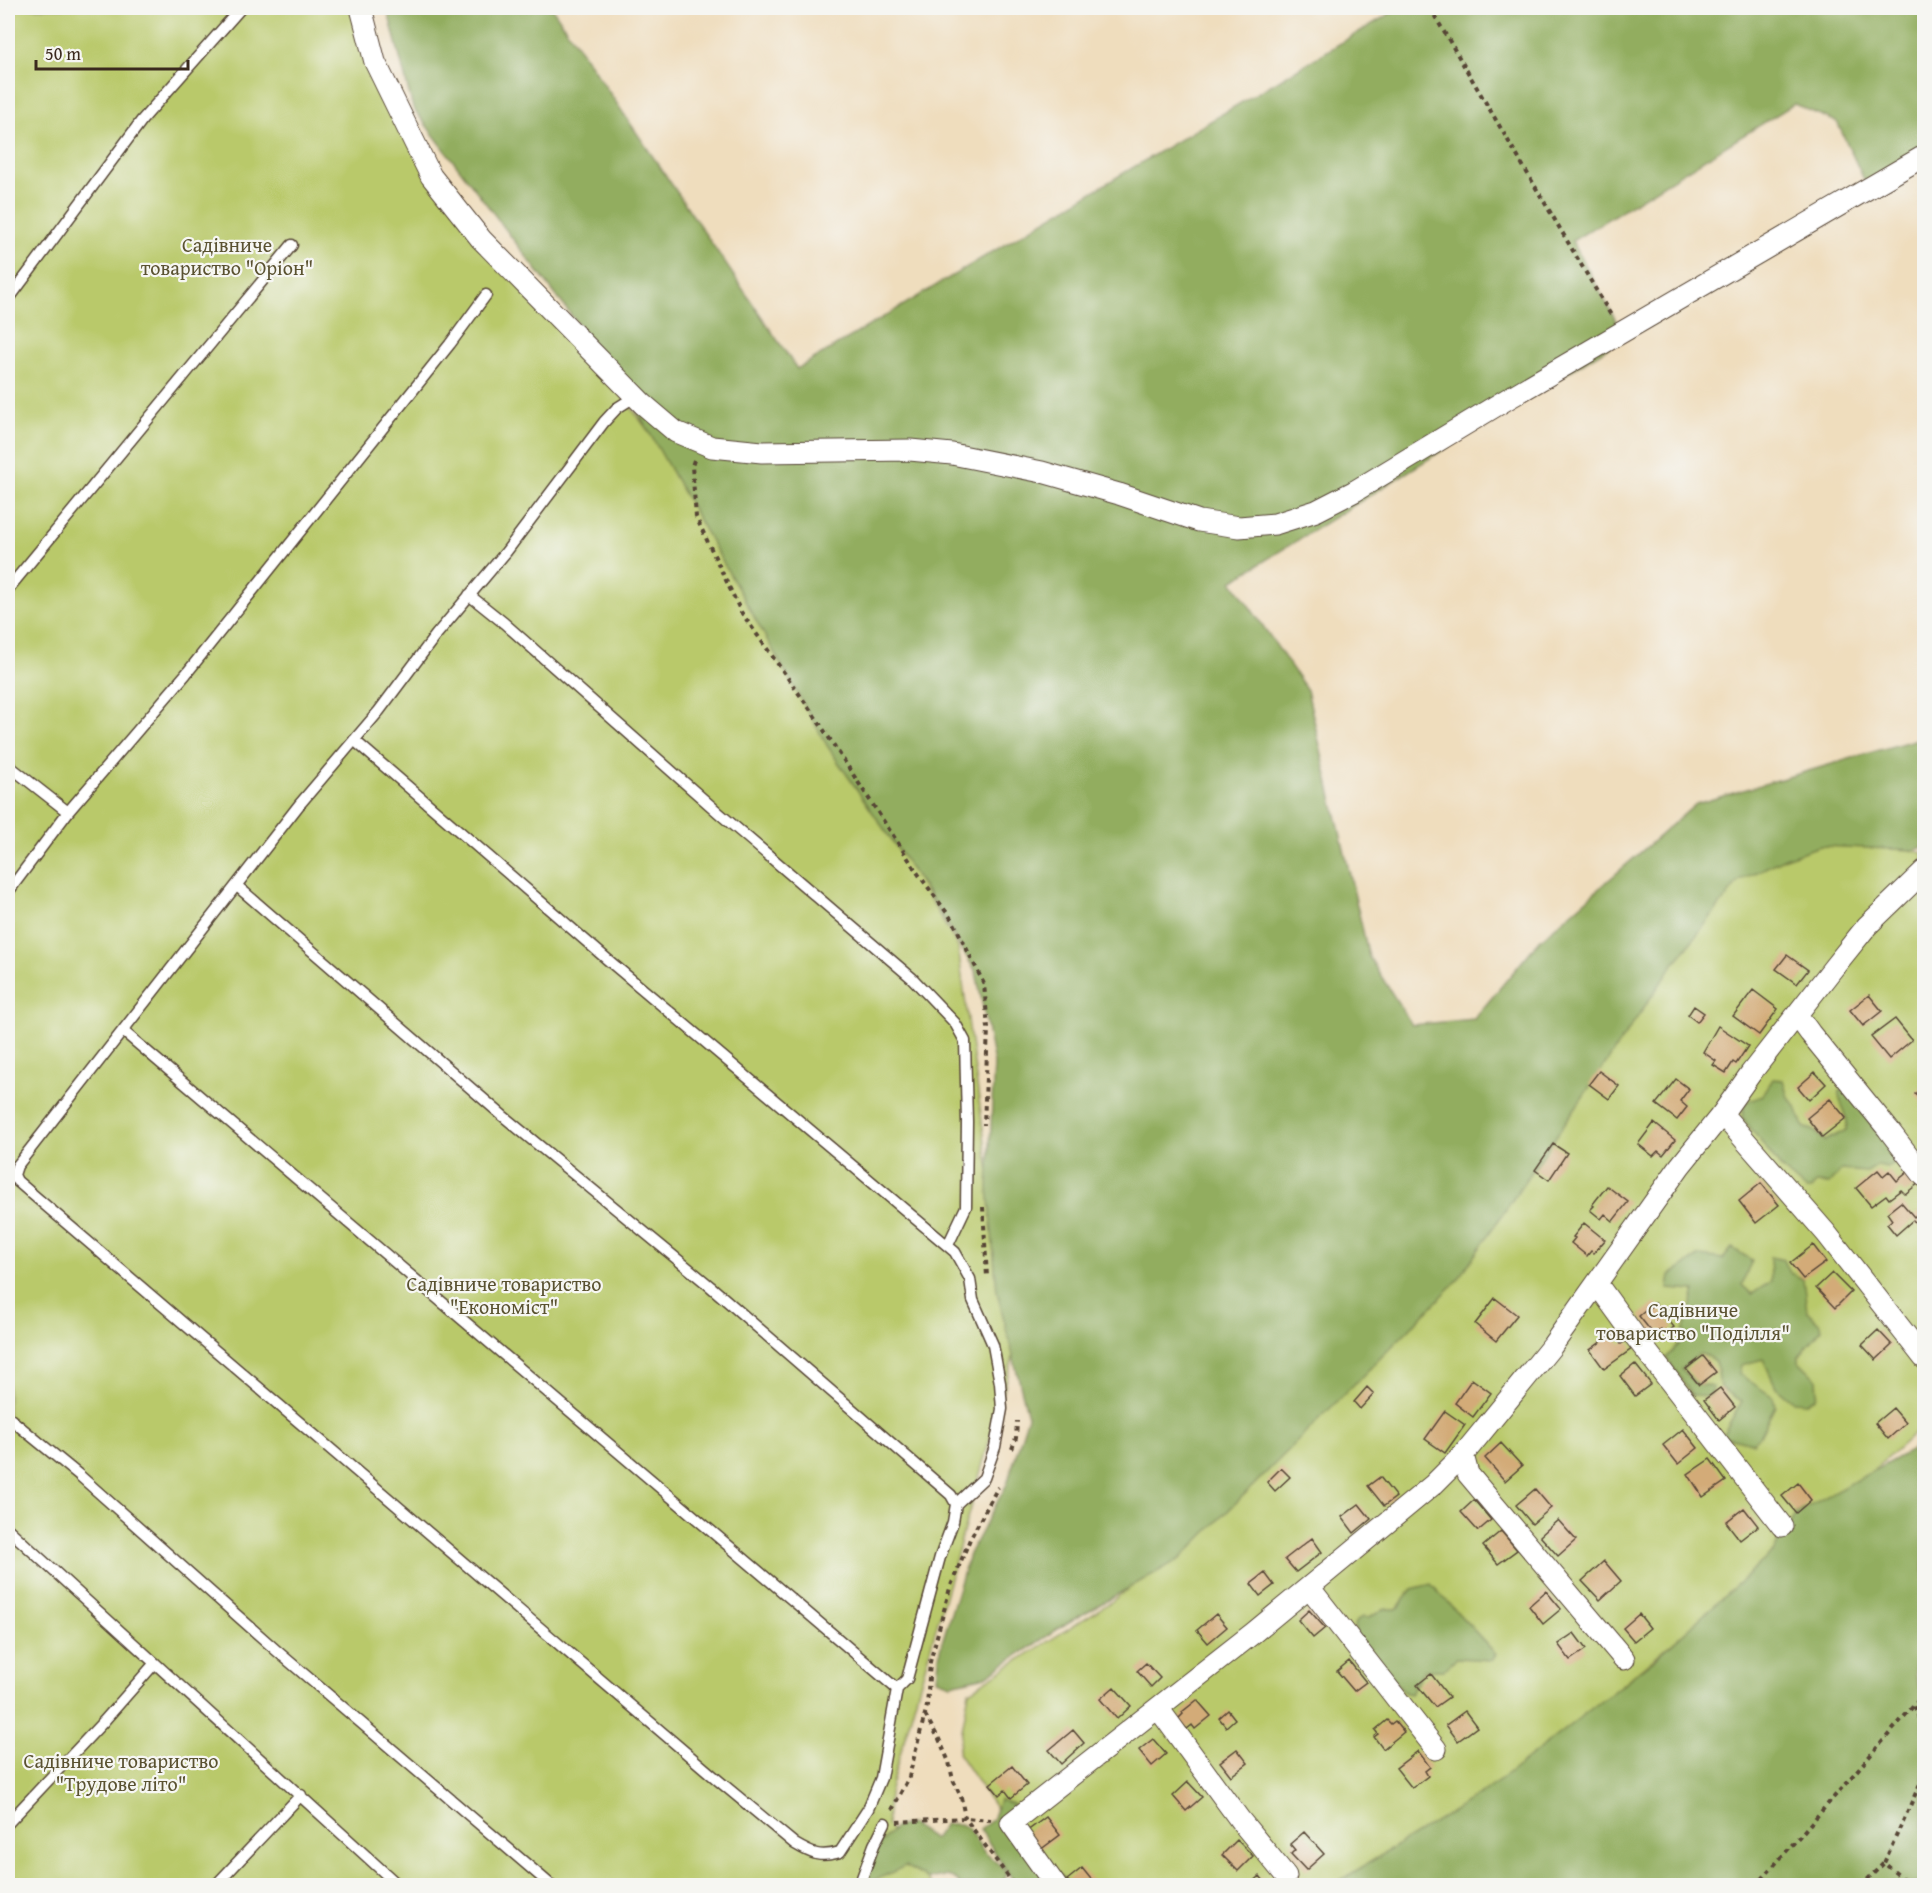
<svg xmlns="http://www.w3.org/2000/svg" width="1932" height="1893" font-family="'Gentium Book Plus',serif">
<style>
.green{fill:#b9c96b;stroke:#7a7a44;stroke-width:1.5}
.forest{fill:#92ad5f;stroke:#666c3e;stroke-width:1.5}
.building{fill:#d3ab78}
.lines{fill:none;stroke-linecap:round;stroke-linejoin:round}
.lane-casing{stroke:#564536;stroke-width:13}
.street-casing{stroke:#564536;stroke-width:23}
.path{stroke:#564536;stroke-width:4;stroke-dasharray:4.5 4.5;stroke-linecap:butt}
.lane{stroke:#fff;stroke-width:10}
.street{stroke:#fff;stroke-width:21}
.labels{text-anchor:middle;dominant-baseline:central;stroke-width:4.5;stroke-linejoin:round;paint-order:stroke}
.park-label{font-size:20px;fill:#5a5231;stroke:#f6f6f2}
</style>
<rect width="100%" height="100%" fill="#f6f6f2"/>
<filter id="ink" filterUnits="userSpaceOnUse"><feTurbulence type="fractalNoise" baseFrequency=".0167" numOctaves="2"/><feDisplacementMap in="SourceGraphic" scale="12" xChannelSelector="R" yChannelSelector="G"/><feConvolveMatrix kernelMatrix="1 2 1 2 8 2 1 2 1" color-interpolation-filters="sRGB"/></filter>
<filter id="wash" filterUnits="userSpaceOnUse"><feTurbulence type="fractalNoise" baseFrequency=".008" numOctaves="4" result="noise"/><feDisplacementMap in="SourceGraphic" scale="24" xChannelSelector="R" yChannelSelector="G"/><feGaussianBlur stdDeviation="1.35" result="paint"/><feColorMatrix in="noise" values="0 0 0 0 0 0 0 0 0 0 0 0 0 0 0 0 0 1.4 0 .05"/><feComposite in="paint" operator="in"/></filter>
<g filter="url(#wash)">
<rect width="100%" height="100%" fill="#efddbd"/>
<path class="green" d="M8,8H367L389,102L459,207L589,350L679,473L958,947L1014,1354L889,1793L887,1826L910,1848L931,1885L8,1886Z
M1818,830L1924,853V1425L1779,1554L1496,1789L1367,1885H1047L958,1753L969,1691L1111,1602L1195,1536L1732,878Z"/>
<path class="forest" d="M387,8H552L797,369L1399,8H1924V153L1868,188L1837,122L1794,104L1572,241L1625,337L1232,581L1307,690L1369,957L1412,1025L1474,1019L1540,940L1696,804L1924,737V847L1915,850L1820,846L1785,858L1739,881L1673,965L1457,1281L1180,1559L1067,1623L986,1676L951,1684L937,1679L940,1649L969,1554L1007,1484L1028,1416L997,1292L988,1188L994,1063L976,972L931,898L828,747L616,374L413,108Z
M1773,1079L1783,1080L1787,1095L1796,1107L1802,1124L1805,1128L1813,1130L1825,1141L1846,1130C1850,1109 1837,1105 1839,1091L1843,1090L1894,1149L1895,1163L1887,1167L1878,1165L1867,1172L1841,1170L1829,1184L1816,1183L1810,1190H1806L1782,1169L1742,1117L1745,1103L1762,1096Z
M1732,1248L1752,1260L1742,1285L1752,1294L1771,1281L1770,1257L1784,1260L1790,1273L1803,1279L1807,1311L1821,1325L1822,1329L1799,1356V1361L1817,1379L1818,1393L1816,1398L1808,1402L1793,1401L1776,1387L1763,1359L1741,1365L1739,1374L1773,1397L1775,1406L1759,1437L1753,1443L1722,1436L1742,1401L1720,1388C1718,1372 1719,1355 1699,1354L1682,1369L1695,1383L1713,1387L1710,1397L1693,1396L1666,1358L1680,1343L1695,1291L1668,1289L1670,1275L1700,1256L1723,1259Z
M1924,1443V1655L1915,1659V1675L1924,1696V1876L1918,1885L1331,1886L1486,1791L1656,1658L1774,1551L1796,1513Z
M1431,1584L1496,1654L1493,1660L1456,1658L1443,1670H1424L1410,1694L1404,1692L1357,1638L1354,1625L1357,1620L1363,1617L1369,1618L1384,1609H1397L1412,1589Z
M999,1800L1014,1804L1011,1823L1024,1840L1070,1885H1016L980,1829L992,1820Z
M910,1824L934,1839L945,1824H960L967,1827L984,1852L1002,1867L1006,1873L1002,1885H959L958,1881C949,1873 939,1877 928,1879L905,1866L869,1883L871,1859L877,1847L895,1827Z"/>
<g id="blocks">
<path class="building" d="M1787,955L1808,970L1797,984L1776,969Z
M1753,990L1778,1009L1759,1035L1733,1016Z
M1869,995L1882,1011L1863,1026L1850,1010Z
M1694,1006L1704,1013L1697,1022L1688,1015Z
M1895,1019L1912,1040L1889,1059L1871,1037Z
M1718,1026L1748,1046L1736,1064L1733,1062L1726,1073L1713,1065L1716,1061L1703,1052Z
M1599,1071L1619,1086L1609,1099L1589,1084Z
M1815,1072L1826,1084L1809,1100L1798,1087Z
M1676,1079L1689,1089L1680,1101L1687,1107L1677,1120L1656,1104Z
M1924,1085V1104L1915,1094Z
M1830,1099L1846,1118L1822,1137L1807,1118Z
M1654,1123L1675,1140L1663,1155L1658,1151L1653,1156L1638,1144Z
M1553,1144L1567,1153L1549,1180L1535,1170Z
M1878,1170L1883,1176L1889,1171L1897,1181L1909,1171L1919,1183L1905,1194L1901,1190L1889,1199L1886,1195L1871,1206L1856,1188Z
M1761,1183L1779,1205L1756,1223L1739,1201Z
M1607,1186L1628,1202L1613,1221L1605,1214L1601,1219L1590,1210L1594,1206L1592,1205Z
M1901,1202L1914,1217L1924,1208V1221L1918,1226L1913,1220L1896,1235L1887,1224L1892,1220L1887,1213Z
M1584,1223L1605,1240L1594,1253L1591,1251L1587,1256L1571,1243L1575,1238L1573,1237Z
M1813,1245L1826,1262L1803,1279L1790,1263Z
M1832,1273L1851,1292L1835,1308L1816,1288Z
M1495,1298L1517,1315L1496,1341L1475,1324Z
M1655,1303L1674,1327L1665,1334L1661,1329L1654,1335L1639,1316Z
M1878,1330L1892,1345L1876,1360L1862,1345Z
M1613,1333L1621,1344L1627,1340L1633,1348L1604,1369L1590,1350Z
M1703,1356L1716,1372L1699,1385L1686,1369Z
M1635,1364L1651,1384L1635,1396L1620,1376Z
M1472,1379L1491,1393L1473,1417L1455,1403Z
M1367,1387L1374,1394L1360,1409L1354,1402Z
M1720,1388L1735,1407L1719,1420L1704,1400Z
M1893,1408L1906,1423L1888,1439L1875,1423Z
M1445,1411L1465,1425L1445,1453L1425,1439Z
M1683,1429L1698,1448L1678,1464L1663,1445Z
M1501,1443L1522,1466L1505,1481L1485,1458Z
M1710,1459L1726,1481L1703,1497L1688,1474Z
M1281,1468L1290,1477L1275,1491L1267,1482Z
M1380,1477L1396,1497L1384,1506L1368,1486Z
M1798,1483L1811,1500L1796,1513L1782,1496Z
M1535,1489L1551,1508L1532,1524L1516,1505Z
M1474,1500L1491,1520L1478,1531L1461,1512Z
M1359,1504L1371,1519L1354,1533L1342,1517Z
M1744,1508L1758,1526L1740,1540L1726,1522Z
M1558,1520L1576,1540L1558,1556L1540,1536Z
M1501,1531L1517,1550L1498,1564L1483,1546Z
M1312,1538L1322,1552L1296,1572L1285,1559Z
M1604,1561L1621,1581L1600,1600L1582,1581Z
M1265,1573L1274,1585L1260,1596L1251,1584Z
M1546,1591L1561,1609L1543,1624L1529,1606Z
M1309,1610L1325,1628L1313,1638L1298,1620Z
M1216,1614L1227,1627L1208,1643L1197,1630Z
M1639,1614L1650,1628L1634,1641L1623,1628Z
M1574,1633L1586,1649L1570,1660L1558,1644Z
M1349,1661L1366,1682L1354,1691L1337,1671Z
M1146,1663L1160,1678L1151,1687L1137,1671Z
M1431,1674L1449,1697L1435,1707L1417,1685Z
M1114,1687L1131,1706L1117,1719L1100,1699Z
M1197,1700L1211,1716L1195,1729L1192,1725L1187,1729L1178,1719L1183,1714L1182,1712Z
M1228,1710L1235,1719L1226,1727L1219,1718Z
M1465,1711L1477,1727L1458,1741L1446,1725Z
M1387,1720L1391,1724L1395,1721L1404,1732L1383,1749L1374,1737L1378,1734L1375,1730Z
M1073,1730L1084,1743L1061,1764L1049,1750Z
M1153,1739L1166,1754L1152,1766L1139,1750Z
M1237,1749L1248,1763L1231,1776L1220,1762Z
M1418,1751L1430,1767L1425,1771L1428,1776L1412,1788L1396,1768Z
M1012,1766L1027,1785L1011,1798L1005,1790L999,1795L990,1784Z
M1188,1782L1202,1797L1186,1811L1173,1796Z
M1046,1817L1060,1835L1040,1850L1026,1832Z
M1304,1832L1324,1854L1306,1870L1291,1854L1295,1850L1290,1844Z
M1237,1840L1253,1856L1238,1871L1222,1855Z
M1082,1868L1095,1884L1094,1886H1072L1067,1880Z
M1260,1876L1268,1886H1249Z"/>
</g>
</g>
<g filter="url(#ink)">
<use href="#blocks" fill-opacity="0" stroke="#564536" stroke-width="1.5"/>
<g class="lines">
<g class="lane-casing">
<path id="lane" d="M8,300L142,120L241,8
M8,589L292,245
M469,595L504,623L720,814L912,978L955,1023L965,1041L967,1122L966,1207L948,1245
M354,740L608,960L955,1252L970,1279L973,1300L993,1345L1000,1383L1002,1409L995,1447L984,1478L956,1504
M8,765L68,812
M237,886L503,1116L711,1287L951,1495L956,1504L953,1522L940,1557L907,1679L897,1689L881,1778L868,1809L840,1852C820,1858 812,1854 795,1844L719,1781L17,1181L14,1175L17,1166L299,805L379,711L436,635L506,552L604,422L617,408L636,396
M8,892L68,812L186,674L450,344L486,295
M123,1031L897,1689
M8,1417L79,1475L277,1651L552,1886
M8,1529L399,1886
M8,1823L104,1721L155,1663
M215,1886L301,1795
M859,1886L874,1845L885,1823"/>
</g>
<g class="street-casing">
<path id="street" d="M361,8L375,62L431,176L481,239L643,404L676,432L712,447L762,452L910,450L952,454L1042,472L1119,494L1199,521L1239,527L1275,524L1316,511L1355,491L1509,398L1924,156
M1797,1015L1810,1033L1888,1129L1924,1176
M1722,1114L1826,1233L1924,1358
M1597,1284L1634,1335L1782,1526
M1463,1455L1468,1474L1624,1659
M1309,1587L1436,1749
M1158,1708L1240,1820L1286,1876
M1056,1886L1011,1823L1252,1634L1434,1484L1463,1455L1552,1346L1680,1166L1722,1114L1751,1073L1834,967L1867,926L1924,871"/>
</g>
<path class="path" d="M1430,8L1612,317
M694,460L692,466L696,517L741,612L814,715L919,875L953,921L984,984L988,1028L984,1125
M983,1207L987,1277
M1012,1449L1016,1438L1017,1421
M1915,1706L1924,1734
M925,1715L939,1739L949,1762L953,1780L961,1797L965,1818L1015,1886
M892,1810L909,1777L927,1706L930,1662L950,1588L970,1539L998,1487
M897,1822L965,1818L991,1820
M1756,1886L1924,1694
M1861,1886L1884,1863
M1911,1886L1884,1863L1924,1775"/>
<use href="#lane" class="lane"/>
<use href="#street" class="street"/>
</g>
</g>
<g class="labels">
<g class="park-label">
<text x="227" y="244">Садівниче<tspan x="227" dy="23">товариство "Оріон"</tspan></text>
<text x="504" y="1283">Садівниче товариство<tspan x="504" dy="23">"Економіст"</tspan></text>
<text x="1693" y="1309">Садівниче<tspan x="1693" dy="23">товариство "Поділля"</tspan></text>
<text x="121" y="1760">Садівниче товариство<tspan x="121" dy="23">"Трудове літо"</tspan></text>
</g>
</g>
<rect width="1932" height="1893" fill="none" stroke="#f6f6f2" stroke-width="30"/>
<path d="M36 60v9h152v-9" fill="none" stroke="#3b2a1e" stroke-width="3"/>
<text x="45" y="60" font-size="18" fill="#3b2a1e" stroke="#f6f6f2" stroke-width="4.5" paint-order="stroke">50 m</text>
</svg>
